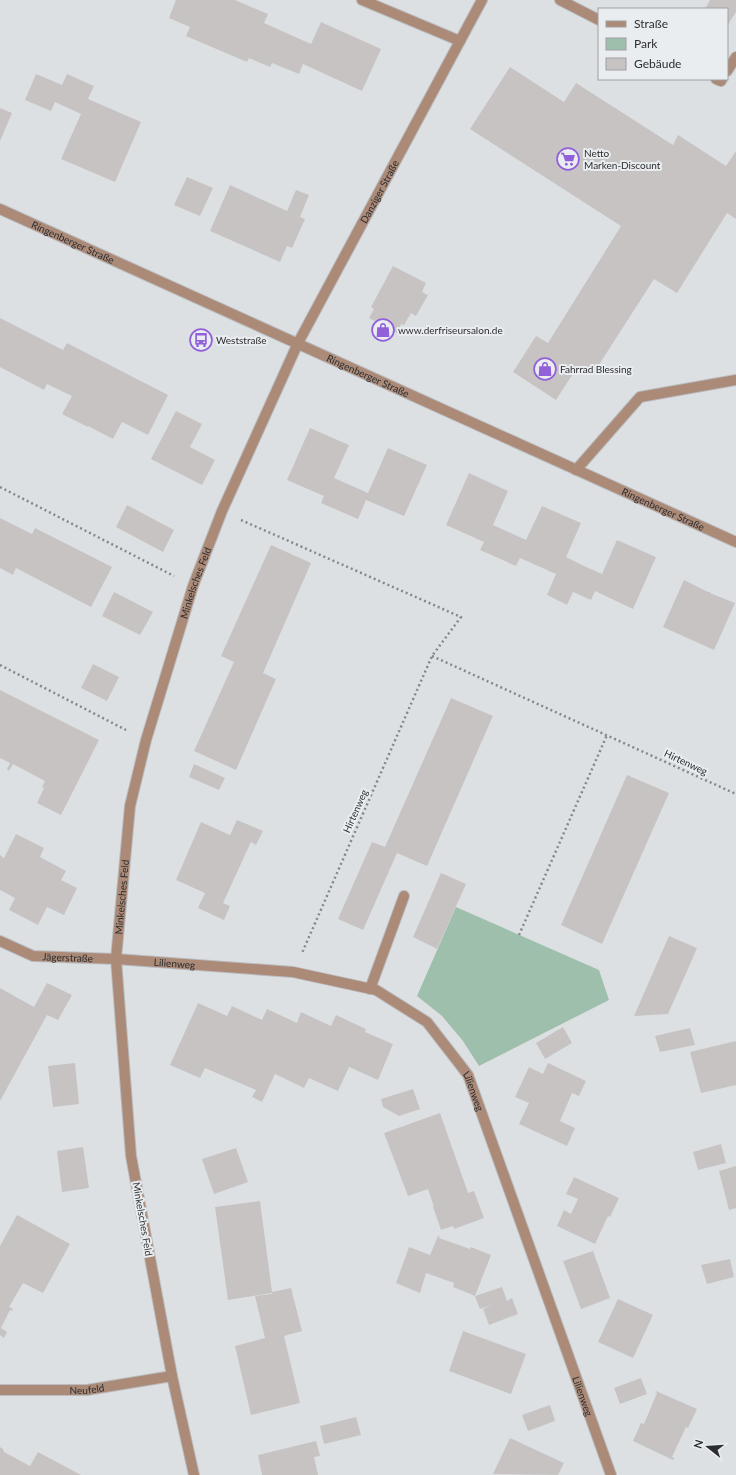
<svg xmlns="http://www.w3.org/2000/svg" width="736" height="1475" font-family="Lato,sans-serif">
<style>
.green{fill:#9fbfad}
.building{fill:#c7c3c3}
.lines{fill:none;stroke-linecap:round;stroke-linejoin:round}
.minor-casing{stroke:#babcbf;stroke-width:12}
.path{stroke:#85878a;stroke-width:2.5;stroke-dasharray:2 3;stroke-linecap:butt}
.minor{stroke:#ab8a78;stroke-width:10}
.labels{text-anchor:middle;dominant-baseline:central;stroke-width:4;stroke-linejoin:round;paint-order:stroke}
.poi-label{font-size:10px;fill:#2c2d2f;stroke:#eaedf0;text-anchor:start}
.street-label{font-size:10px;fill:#2c2d2f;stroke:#eaedf0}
</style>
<rect width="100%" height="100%" fill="#dde0e3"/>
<path class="green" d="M456,907L599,970L609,1000L479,1066L463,1041L442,1016L417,996Z"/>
<path class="building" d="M176,0H235L268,14L264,23L311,44L321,22L381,49L362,91L303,64L299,74L272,63L270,67L249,58L247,62L186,36L190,27L169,18Z
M710,0H736V12L727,26V9H705Z
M510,67L564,102L576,83L673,145L678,135L726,166L736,151V219L727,213L677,293L654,279L593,374L578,366L556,400L513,372L536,336L548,343L621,226L470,129Z
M36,74L62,85L67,74L94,86L88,99L141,122L115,182L61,159L81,114L55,102L51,111L25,100Z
M0,108L12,113L0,141Z
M187,177L213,188L200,216L174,205Z
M230,185L287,211L296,190L309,195L300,217L305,219L292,248L287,246L280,262L210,231Z
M393,266L426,283L422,292L428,295L416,316L411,313L404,325L401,324L397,333L369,318L374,309L371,307Z
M0,318L63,350L67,343L168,395L148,435L122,422L113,439L88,426V427L62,414L72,396L47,384L44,390L0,367Z
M176,411L202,424L190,447L215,460L202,485L151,459Z
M310,428L349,445L334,478L368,493L388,448L427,465L404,516L366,500L358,519L321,503L324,496L287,480Z
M469,473L508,491L493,525L526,540L542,506L581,523L566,557L584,566L602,574L617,540L656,557L633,609L595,591L591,600L573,592L567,605L547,595L556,574L520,558L516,566L480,550L484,542L446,525Z
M127,505L174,530L163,552L116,527Z
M0,518L32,534L35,528L112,567L91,607L16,568L13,575L0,568Z
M271,545L311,563L263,673L276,679L236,770L194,751L234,662L221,656Z
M684,580L708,592H710V593L735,603L714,650L663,627Z
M114,592L153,612L140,635L102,616Z
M93,664L119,677L107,701L81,688Z
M0,690L99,740L61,815L37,803L44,788L42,787L45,781L13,764L9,771L7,769L10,763L0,758Z
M451,698L493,716L427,866L397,853L363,930L338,919L372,842L385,847Z
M194,764L225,778L219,790L189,777Z
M627,775L669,793L602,944L561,925Z
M237,820L263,831L256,845L251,842L250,844L223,903L230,906L224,920L198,908L205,893L176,880L201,822L230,835Z
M16,834L44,848L40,857L66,871L61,880L77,888L64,915L47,907L38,925L9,910L15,898L0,890V855L4,858Z
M441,873L466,884L437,949L413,937Z
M669,936L697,948L691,962L668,1014L634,1016Z
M47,983L72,995L58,1020L47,1015L0,1101V988L34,1007Z
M198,1003L227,1016L232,1006L262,1020L267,1009L297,1023L301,1012L331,1026L336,1015L366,1029L365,1032L393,1044L378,1080L349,1067L338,1091L309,1078L304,1088L275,1074L262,1102L252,1097L256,1090L205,1068L200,1078L170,1065Z
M563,1027L572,1043L545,1059L536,1043Z
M690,1028L695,1045L660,1052L655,1036Z
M736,1041V1085L701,1093L690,1052Z
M75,1063L79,1104L53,1107L48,1066Z
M548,1063L586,1081L579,1096L572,1093L560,1121L575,1128L567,1146L519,1124L529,1103L515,1097L529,1067L543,1074Z
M413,1089L420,1109L399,1116L383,1107L381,1099Z
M440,1113L468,1193L474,1191L484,1218L454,1229L453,1226L441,1230L433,1207L445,1203L434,1207L428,1189L408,1196L384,1133Z
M721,1144L726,1163L698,1170L693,1152Z
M83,1147L89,1188L62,1192L57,1151Z
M236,1148L248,1182L214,1194L202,1159Z
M736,1166V1208L729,1210L719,1171Z
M574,1177L619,1198L610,1217L608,1216L595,1244L557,1226L564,1210L571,1214L578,1199L566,1194Z
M260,1201L272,1292L291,1288L302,1331L284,1336L300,1403L251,1415L235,1346L265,1338L255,1296L272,1294V1293L228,1300L215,1207Z
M17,1215L70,1244L43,1293L23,1283L9,1307L13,1309L12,1311L10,1310L1,1328L7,1332L4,1338L0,1335V1246Z
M438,1236H440L439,1238L470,1249L471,1247L491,1255L475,1296L502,1287L507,1301L512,1298L518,1314L489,1325L483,1309L492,1305L480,1309L475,1296L453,1287L454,1283L426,1273L420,1293L396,1283L409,1247L430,1255Z
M593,1251L610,1298L581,1309L563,1261Z
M730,1259L734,1277L707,1284L701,1265Z
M618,1299L653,1315L633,1358L598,1342Z
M463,1331L526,1354L511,1394L449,1371Z
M641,1378L647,1394L620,1404L614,1388Z
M656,1391L697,1409L688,1428L686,1427L672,1457L674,1458L673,1460L633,1441L641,1423L644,1424L657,1393L655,1392Z
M550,1405L555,1421L528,1431L522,1415Z
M356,1417L361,1435L324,1444L320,1426Z
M510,1438L564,1463L558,1475L493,1474Z
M316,1441L320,1456L314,1457L318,1475H262L258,1455Z
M0,1447L3,1449L4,1452L30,1466L38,1452L81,1475H0Z"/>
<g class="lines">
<g class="minor-casing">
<g id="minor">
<path d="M362,0L460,41"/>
<path d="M560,0L599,20"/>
<path d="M727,71L736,57"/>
<path d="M716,79L721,81L722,79"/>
<path id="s1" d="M0,209L736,542"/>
<path d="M576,470L640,397L736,380"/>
<path id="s2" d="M0,941L33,956L116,959L293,972L376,990L427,1022L468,1075L611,1475"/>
<path d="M370,989L404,896"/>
<path id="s3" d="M0,1390H87L172,1376"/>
<path id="s4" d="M194,1475L172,1376L131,1156L116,959L130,806L146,740L193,586L222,511L298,343L482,0"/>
</g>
</g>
<path class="path" d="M0,487L174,576
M241,520L461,617L432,656L302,953
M432,656L736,794
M0,665L126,730
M519,935L607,735"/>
<use href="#minor" class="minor"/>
</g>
<defs>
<g id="supermarket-ring" transform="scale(1.15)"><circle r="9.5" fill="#eaedf0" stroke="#9161da" stroke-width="1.5"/><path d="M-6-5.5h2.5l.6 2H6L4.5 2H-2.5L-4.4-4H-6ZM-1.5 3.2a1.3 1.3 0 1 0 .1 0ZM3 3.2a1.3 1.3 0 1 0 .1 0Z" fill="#9161da"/></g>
<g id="shop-ring" transform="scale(1.15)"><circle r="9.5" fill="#eaedf0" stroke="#9161da" stroke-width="1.5"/><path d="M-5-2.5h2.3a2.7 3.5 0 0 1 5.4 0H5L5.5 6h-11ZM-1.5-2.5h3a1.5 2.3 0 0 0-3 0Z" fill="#9161da"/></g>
<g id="bus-ring" transform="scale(1.15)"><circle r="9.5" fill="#eaedf0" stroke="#9161da" stroke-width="1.5"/><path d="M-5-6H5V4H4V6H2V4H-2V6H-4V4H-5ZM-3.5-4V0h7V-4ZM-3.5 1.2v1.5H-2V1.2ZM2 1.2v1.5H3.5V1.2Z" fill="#9161da"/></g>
</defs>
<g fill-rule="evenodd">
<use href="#supermarket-ring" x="568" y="159"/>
<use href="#shop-ring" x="383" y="330"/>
<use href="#bus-ring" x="201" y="340"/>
<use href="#shop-ring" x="545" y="369"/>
</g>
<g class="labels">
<g class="poi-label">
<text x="584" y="153">Netto<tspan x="584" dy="12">Marken-Discount</tspan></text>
<text x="398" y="330">www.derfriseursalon.de</text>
<text x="216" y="340">Weststraße</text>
<text x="560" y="369">Fahrrad Blessing</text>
</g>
<g class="street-label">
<text stroke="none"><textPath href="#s4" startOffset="1342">Danziger Straße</textPath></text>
<text stroke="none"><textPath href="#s1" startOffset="80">Ringenberger Straße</textPath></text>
<text stroke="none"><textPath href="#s1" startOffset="404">Ringenberger Straße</textPath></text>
<text stroke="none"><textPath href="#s1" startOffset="728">Ringenberger Straße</textPath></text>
<text stroke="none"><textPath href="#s4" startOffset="909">Minkelsches Feld</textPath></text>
<text transform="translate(686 762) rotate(25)">Hirtenweg</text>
<text transform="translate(355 811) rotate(-66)">Hirtenweg</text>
<text stroke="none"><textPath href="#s4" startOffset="585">Minkelsches Feld</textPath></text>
<text stroke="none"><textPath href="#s2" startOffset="71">Jägerstraße</textPath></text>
<text stroke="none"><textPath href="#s2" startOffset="178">Lilienweg</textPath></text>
<text stroke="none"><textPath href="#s2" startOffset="526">Lilienweg</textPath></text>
<text transform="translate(143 1219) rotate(80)">Minkelsches Feld</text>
<text stroke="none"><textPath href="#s3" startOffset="87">Neufeld</textPath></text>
<text stroke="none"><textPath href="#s2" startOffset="850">Lilienweg</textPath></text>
</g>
</g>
<rect x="598" y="8" width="130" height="72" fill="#eaedf0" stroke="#9ea0a3"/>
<rect x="606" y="21" width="20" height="6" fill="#ab8a78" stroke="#9ea0a3"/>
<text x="634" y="28" font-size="12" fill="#2c2d2f">Straße</text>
<rect x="606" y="38" width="20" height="12" fill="#9fbfad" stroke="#9ea0a3"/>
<text x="634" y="48" font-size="12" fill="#2c2d2f">Park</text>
<rect x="606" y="58" width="20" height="12" fill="#c7c3c3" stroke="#9ea0a3"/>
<text x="634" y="68" font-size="12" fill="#2c2d2f">Gebäude</text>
<g transform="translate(708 1447) rotate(287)" stroke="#eaedf0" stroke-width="3" paint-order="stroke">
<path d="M0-3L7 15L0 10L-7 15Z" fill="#2c2d2f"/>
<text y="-6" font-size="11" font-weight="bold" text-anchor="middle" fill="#2c2d2f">N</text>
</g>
</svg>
